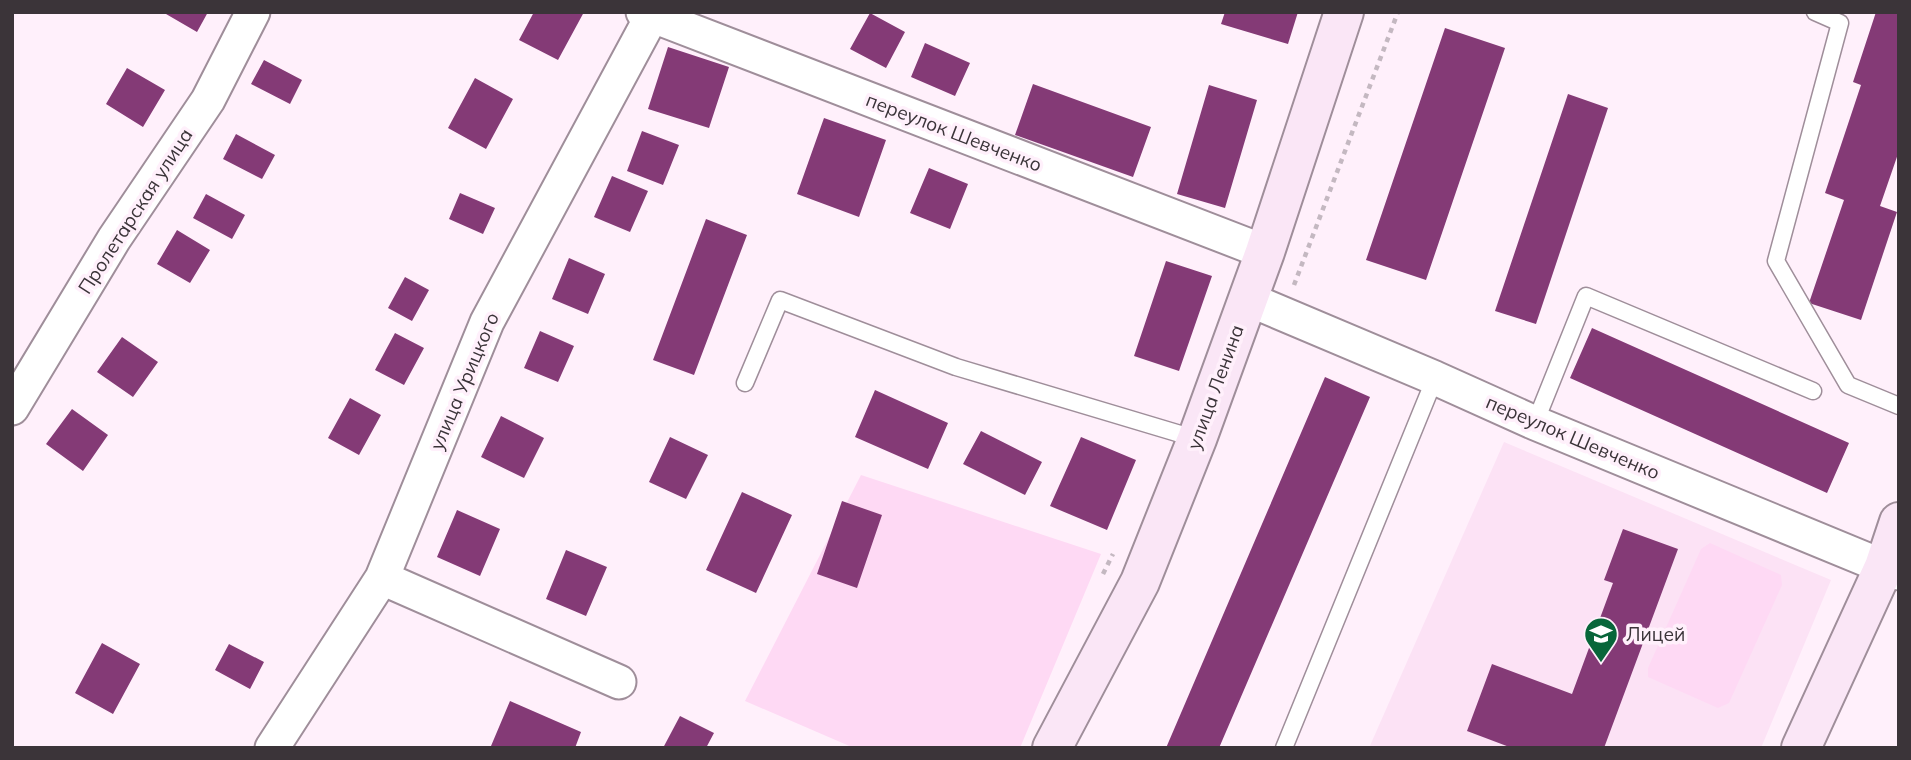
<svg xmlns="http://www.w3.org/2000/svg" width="1911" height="760" font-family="Mulish,sans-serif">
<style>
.built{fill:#fce2f5}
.green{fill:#fed9f4}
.building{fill:#843a76}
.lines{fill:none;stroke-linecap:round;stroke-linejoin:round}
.lane-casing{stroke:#9f8e9a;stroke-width:19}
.street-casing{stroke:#9f8e9a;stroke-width:37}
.secondary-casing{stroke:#9f8e9a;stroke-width:42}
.path{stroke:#c4b8c1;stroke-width:4.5;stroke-dasharray:5 5;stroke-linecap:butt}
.lane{stroke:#fff;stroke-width:16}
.street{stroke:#fff;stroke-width:33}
.secondary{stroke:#fae6f6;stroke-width:38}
.labels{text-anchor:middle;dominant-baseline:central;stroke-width:7;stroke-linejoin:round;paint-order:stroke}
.street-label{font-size:19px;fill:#3b3439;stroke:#fff0fb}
.poi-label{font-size:19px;fill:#3b3439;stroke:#fff0fb;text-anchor:start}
</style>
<rect width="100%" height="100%" fill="#fff0fb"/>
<path class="built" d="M1504,442L1831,580L1761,748H1369Z"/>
<path class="green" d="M861,475L1101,554L1020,748H854L745,701Z
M1710,543L1781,575L1782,585L1729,703L1718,708L1648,677V668L1701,549Z"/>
<path class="building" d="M167,12H208L197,32L166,14Z
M534,12H584L558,60L519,40Z
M1225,12H1298L1288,44L1221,24Z
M1876,12H1899V151L1880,206L1897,212L1861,320L1809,303L1844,200L1825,193L1861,85L1853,82Z
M870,13L905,32L886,68L850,49Z
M1445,28L1505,48L1426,280L1366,260Z
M925,43L970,63L955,96L911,77Z
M668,47L729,67L709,128L648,109Z
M264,60L302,80L290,104L251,84Z
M127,68L165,90L143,127L106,104Z
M475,78L513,99L486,149L448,128Z
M1033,84L1151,127L1133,177L1015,135Z
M1209,85L1257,100L1225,208L1177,194Z
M1568,94L1608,108L1536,324L1495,311Z
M824,118L886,140L859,217L797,194Z
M642,131L679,145L663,185L627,171Z
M236,134L275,155L262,179L223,159Z
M929,168L968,184L950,229L910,213Z
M612,176L648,191L630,232L594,217Z
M460,193L495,208L483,234L449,219Z
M206,194L245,215L232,239L193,218Z
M706,219L747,235L694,375L653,360Z
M177,230L210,250L190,283L157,264Z
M569,258L605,274L588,314L552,299Z
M1166,261L1212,276L1179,371L1134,356Z
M405,277L429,290L412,321L388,308Z
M1592,328L1849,443L1827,493L1570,378Z
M540,331L574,346L558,382L524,368Z
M395,333L424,348L404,385L375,370Z
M122,337L158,362L133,397L97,372Z
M1325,377L1370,397L1219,748H1166Z
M875,390L948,423L928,469L855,437Z
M350,398L381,415L359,455L328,438Z
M72,409L108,435L83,471L46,444Z
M501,416L544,438L524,478L481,457Z
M981,431L1042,462L1025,495L963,464Z
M670,437L708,455L686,499L649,482Z
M1081,437L1136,460L1107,530L1050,506Z
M742,492L792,515L756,593L706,570Z
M842,501L882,515L857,588L817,574Z
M457,510L500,529L480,576L437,557Z
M1623,529L1678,549L1604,748H1512L1467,731L1492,664L1572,694L1613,583L1604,580Z
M566,550L607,567L586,616L546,599Z
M102,643L140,664L113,714L75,693Z
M229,644L264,662L250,689L215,670Z
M510,701L581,732L575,748H496L491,746Z
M680,716L714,733L706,748H663Z"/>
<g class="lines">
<g class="lane-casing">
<path id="lane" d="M1815,12L1840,23L1776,261L1848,385L1899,406
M745,383L780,300L956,367L1197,439
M1535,423L1586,296L1813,391
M1284,748L1435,378"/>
</g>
<g class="street-casing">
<path id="street" d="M643,12L1265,252
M1248,299L1435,378L1535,423L1899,573
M12,408L114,239L208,100L253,12
M382,578L619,682
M272,748L382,578L487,322L654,12"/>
</g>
<g class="secondary-casing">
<path id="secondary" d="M1052,748L1140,582L1197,439L1265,252L1344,12
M1801,748L1884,567L1899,522"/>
</g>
<path class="path" d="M1294,285L1398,12
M1103,574L1113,554"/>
<use href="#lane" class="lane"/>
<use href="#street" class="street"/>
<use href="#secondary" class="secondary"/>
</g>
<defs>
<g id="school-pin" transform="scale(1.75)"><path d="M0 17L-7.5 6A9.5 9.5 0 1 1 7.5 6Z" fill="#08663a" stroke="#fff0fb"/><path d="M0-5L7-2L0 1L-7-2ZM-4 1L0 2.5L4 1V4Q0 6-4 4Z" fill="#fff"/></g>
</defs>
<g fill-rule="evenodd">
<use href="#school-pin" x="1601" y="634"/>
</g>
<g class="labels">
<g class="street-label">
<text transform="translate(954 132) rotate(21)">переулок Шевченко</text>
<text transform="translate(135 211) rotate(-57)">Пролетарская улица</text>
<text transform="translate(464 381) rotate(-67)">улица Урицкого</text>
<text transform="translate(1215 387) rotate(-70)">улица Ленина</text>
<text transform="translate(1573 437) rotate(23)">переулок Шевченко</text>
</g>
<g class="poi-label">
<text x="1626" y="634">Лицей</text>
</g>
</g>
<rect width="1911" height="760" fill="none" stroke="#3b3439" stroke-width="28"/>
</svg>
